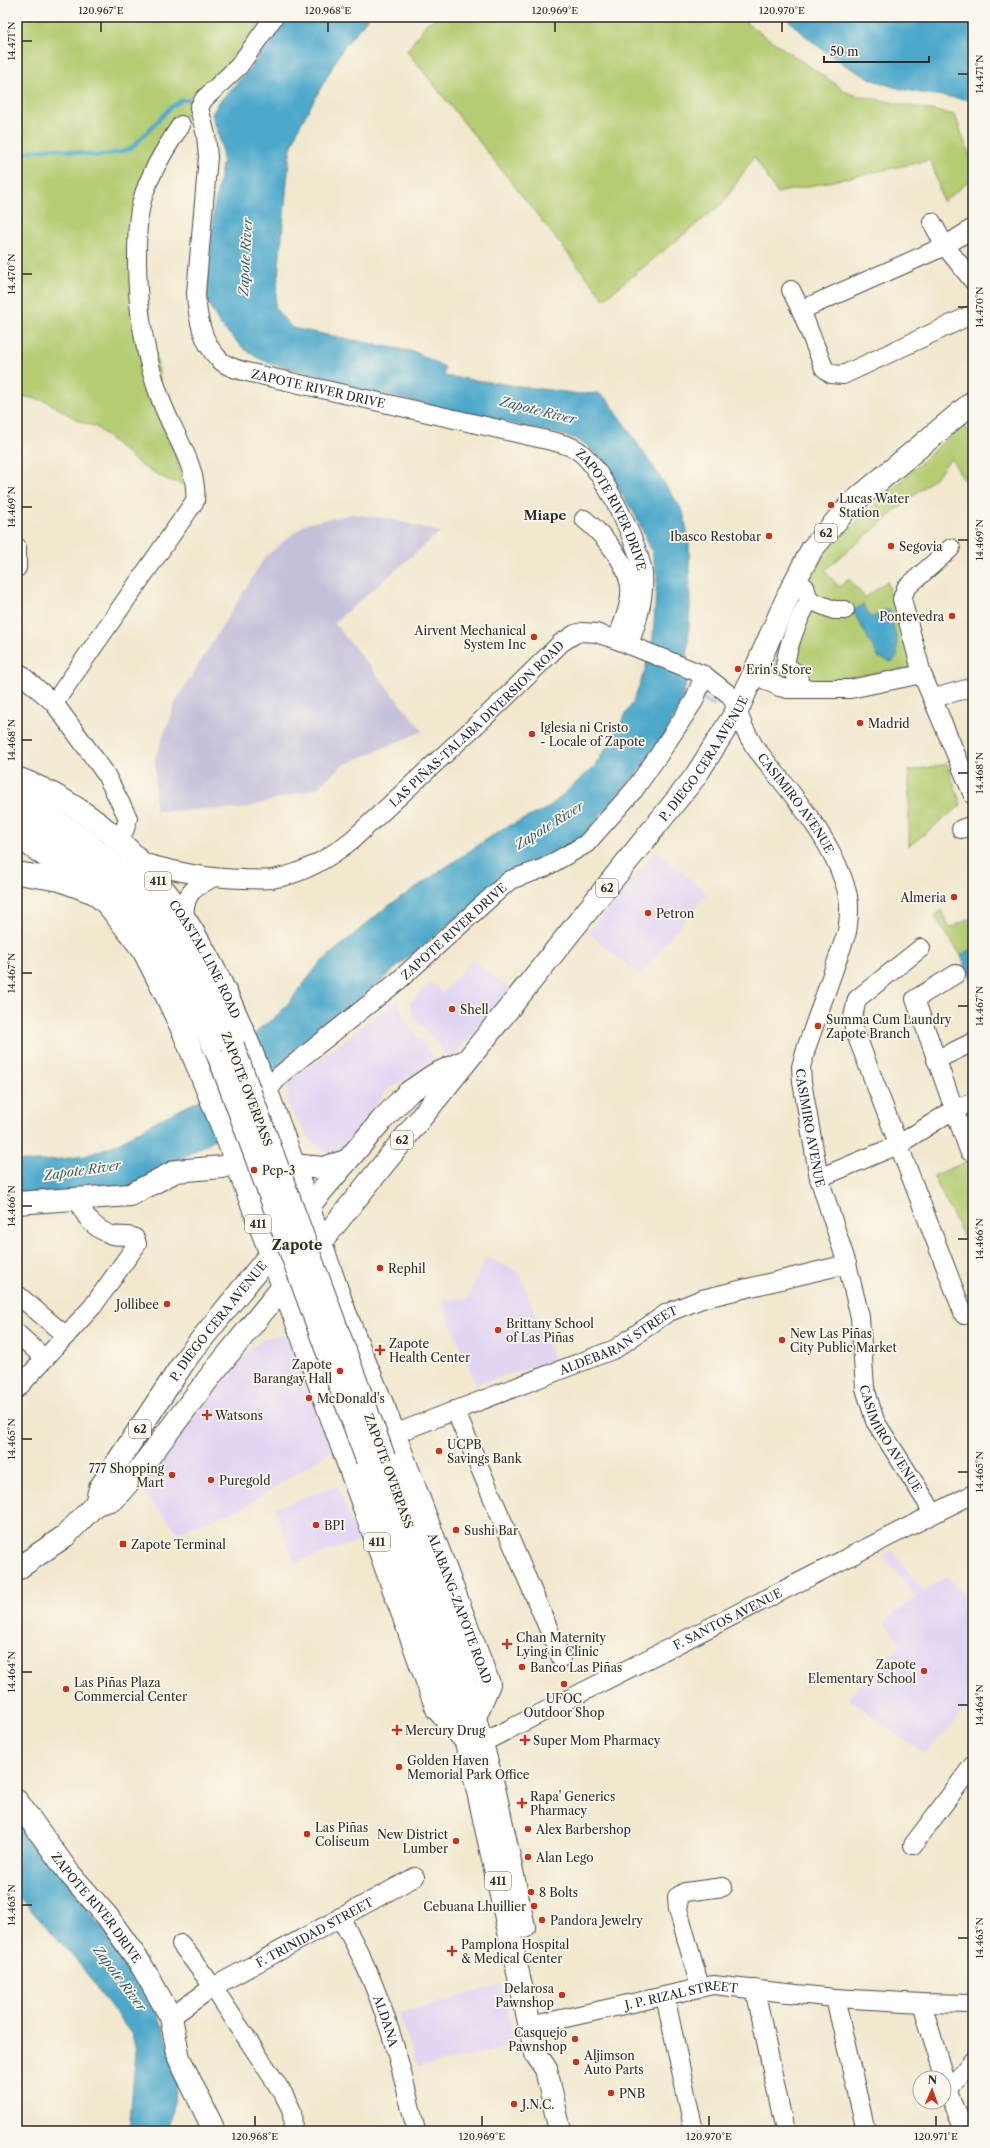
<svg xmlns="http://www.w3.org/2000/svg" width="990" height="2148" font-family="'Libre Caslon Text',serif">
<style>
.built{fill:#e2d4f3}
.industrial{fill:#c5c0da}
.green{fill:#b4cc72;stroke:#707c4e}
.water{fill:#4ba8ca;stroke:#3b6a7a}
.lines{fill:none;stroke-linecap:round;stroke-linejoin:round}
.stream{stroke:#4ba8ca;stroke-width:4}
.minor-casing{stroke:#494743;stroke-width:20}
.major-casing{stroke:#494743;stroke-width:24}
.highway-casing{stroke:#494743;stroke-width:24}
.minor{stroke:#fff;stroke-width:18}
.major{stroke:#fff;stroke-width:22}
.highway{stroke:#fff;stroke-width:22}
.highway-bridge-casing{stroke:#494743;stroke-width:24;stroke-linecap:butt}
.highway-bridge{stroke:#fff;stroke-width:22}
.ticks{fill:none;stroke:#2b2b2b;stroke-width:1.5}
.poi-dot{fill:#c8321e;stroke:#fbf7ec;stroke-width:1.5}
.labels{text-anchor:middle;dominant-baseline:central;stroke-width:3.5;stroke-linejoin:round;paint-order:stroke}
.shield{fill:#fbf7ec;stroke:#696865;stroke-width:1}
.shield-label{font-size:11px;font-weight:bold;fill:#2b2b2b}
.street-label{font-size:12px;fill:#2b2b2b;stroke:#fbf7ec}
.poi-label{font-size:12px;fill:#2b2b2b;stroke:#fbf7ec;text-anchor:start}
.water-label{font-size:13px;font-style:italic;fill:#385d6b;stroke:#fbf7ec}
.neighbourhood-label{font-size:13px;font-weight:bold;fill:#2b2b2b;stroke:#fbf7ec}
.quarter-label{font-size:14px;font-weight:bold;fill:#2b2b2b;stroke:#fbf7ec}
.neatline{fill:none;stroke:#2b2b2b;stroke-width:1.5}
.ticks-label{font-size:10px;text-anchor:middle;fill:#2b2b2b}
</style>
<rect width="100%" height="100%" fill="#fbf7ec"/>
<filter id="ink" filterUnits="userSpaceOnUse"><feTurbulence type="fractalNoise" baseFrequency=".025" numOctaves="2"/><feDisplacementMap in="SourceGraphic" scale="8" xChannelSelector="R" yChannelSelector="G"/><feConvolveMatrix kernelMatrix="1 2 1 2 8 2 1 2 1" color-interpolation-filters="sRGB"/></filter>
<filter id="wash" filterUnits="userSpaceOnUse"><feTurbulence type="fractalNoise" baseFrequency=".012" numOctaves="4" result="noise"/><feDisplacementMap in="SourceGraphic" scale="16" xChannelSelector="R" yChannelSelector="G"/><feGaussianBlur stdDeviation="0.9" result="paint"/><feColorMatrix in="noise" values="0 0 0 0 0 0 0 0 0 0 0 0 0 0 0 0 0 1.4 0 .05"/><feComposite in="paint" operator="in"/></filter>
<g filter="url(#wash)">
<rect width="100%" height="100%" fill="#f1e8ce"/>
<path class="built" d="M656,851L707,893L639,975L588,932Z
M472,959L510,989L451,1060L413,1015L410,1003L430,982L443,993Z
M397,999L404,1019L438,1062L387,1089L353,1139L334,1157L310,1140L288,1106V1083Z
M486,1257L519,1272L554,1361L476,1384L441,1300L468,1299Z
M283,1335L290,1343L298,1356L333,1450L242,1508L178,1532L138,1485L252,1347L265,1338Z
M338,1486L358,1541L295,1563L275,1508Z
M892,1550L924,1592L946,1576L973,1603V1702L924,1754L848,1698L901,1644L884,1622L915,1597L883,1556Z
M502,1984L515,2047L417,2067L399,2014Z"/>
<path class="industrial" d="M352,514L390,519L440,532L334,623L423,731L341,766L317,788L241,809L155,811V759L176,701L265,557L305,524Z"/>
<path class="green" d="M17,17H264L245,47L178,125L132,226L171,438L184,485L166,479L142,466L96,427L77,420L46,401L17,395Z
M439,17H742L750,26L850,94L955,115L973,165V178L943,202L931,160L777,193L754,156L724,202L604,299L407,51L427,23Z
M964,425L973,438V503L966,484L951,458L937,476L825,570L839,587L849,579L865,598L887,581L917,667L782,687L770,680L800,596L826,551L943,442Z
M947,764L961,805L909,846V771Z
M941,910L950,928L973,917V948L961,955L934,916Z
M973,1159V1255L933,1176Z"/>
<path class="water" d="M285,17H369L343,48L298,129L290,152L275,308L292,328L415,352L445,367L444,376L580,394L598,393L608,400L683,511L689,541L690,606L686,684L681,705L656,751L581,838L465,912L405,960L288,1060L215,1139L142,1182L125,1189L17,1194V1161H45L85,1156L115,1145L158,1120L198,1101L261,1027L273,1019L287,1005L319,964L384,909L502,829L548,808L595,766L633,702L646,667L653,638L657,577L652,552L637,518L597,455L586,445L576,439L558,434L351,387L335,379L271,364L256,357L244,349L221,326L206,299L214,209L223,160L221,144L212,114L219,102L248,71Z
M785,17H973V100C951,97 928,95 906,90C859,80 819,50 785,17Z
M863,604L871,618L885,610H890L897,640V657L892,662L879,658L853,611Z
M973,948V987L961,955Z
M17,1811L152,1997L179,2075L169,2131H129L136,2050L132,2035L75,1958L17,1895Z"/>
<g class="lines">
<path class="stream" d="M17,154L53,148L96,156L120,152L131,149L171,107L182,100H197
M700,697L713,705"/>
</g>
</g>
<g filter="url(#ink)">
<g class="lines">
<g class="minor-casing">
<g id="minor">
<path id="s1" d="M274,17L239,66L204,99L199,108L206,135L208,157L196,293C197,314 202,341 217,357C224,366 236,369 247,372L547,440C559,443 572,445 581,453C602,469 640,547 643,574C645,599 637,622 629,645"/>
<path d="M932,222L945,246L973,281"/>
<path d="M791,290L801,310L824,368L831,374L843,375L973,314"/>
<path d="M801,310L945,246L973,228"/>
<path d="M584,519C604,535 633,568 630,596C629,611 621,626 617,640"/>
<path d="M17,547V568"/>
<path d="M951,548L906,588L902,599L922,674L973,795"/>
<path d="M805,587L809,600L834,610H845"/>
<path d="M17,671L54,703L105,773L128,818L125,829L119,840"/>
<path d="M754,674L779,687L788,689H850L922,674"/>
<path d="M788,689L795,685L799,679L798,674L785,666C788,644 798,620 809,600"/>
<path d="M934,698L973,687"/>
<path d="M54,703L195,501C199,468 173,433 162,403C144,356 137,309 137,260C137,239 137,217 143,197C151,171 166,147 181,125"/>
<path d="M961,829L973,825"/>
<path id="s2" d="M141,862C178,872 205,878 244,879C255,879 267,881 277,878C304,873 332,856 353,839L499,704L561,643L575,634L582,632L596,633L617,640L704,675L731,696L745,730L754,746C788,790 835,840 848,896C850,908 849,920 847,932L807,1046L801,1067L802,1082L819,1178L847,1264L860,1317L865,1388L875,1421L926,1501L933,1514"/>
<path d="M184,917C185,893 192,889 212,878"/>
<path d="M921,948L857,999L853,1017L854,1029L964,1315"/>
<path d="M956,974L915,999L969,1151"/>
<path d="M936,1060L973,1042"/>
<path id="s3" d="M267,1092L280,1075L398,981L510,880L544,868L586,844L634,790L660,753L694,701L704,675"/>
<path d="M819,1178L898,1145L953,1110L973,1102"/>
<path d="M18,1295L66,1336"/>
<path d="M17,1333L45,1359"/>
<path d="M17,1389L93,1306L137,1244L135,1238C127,1234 120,1237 112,1235C96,1230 82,1216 79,1199"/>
<path d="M455,1410L561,1658"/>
<path id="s4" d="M394,1434L615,1349L667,1313L702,1299L847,1264"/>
<path id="s5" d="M482,1743L973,1494"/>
<path d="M913,1845L973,1765"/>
<path id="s6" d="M340,1917C348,1932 357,1947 364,1963C389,2017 403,2074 416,2131"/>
<path d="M181,1944L213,1987L284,2095L292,2111L293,2131"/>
<path d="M700,1987L678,1909L677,1897L685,1892L723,1887"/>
<path d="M755,1989L785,2131"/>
<path d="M665,1996L694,2131"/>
<path d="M835,1998L866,2131"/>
<path d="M922,2003L948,2091L965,2131"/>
<path id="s7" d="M171,2017L213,1987L415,1877"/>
<path id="s8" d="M530,2026L713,1985L835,1998L922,2003L973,2004"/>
<path d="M948,2091L973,2060"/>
</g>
</g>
<g class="major-casing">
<g id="major">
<path d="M17,873L60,880L89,891"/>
<path d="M17,1203L130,1195L176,1171L222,1167L254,1158"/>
<path d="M308,1207L381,1121L409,1092L434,1075L463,1062"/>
<path id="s9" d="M321,1242L695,777L738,709L791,589L812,549L850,505L973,402"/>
<path id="s10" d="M17,1801L69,1873L107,1916L140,1963L171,2017L179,2058L212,2126V2131"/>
</g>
</g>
<g class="highway-casing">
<g id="highway">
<path id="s11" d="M17,778C169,836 229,986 280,1127C301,1185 321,1243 341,1301C357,1346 377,1389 394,1433C426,1516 457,1600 489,1684L475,1717"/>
<path d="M17,800C127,850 184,942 233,1046"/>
<path d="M17,819C33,828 52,836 67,847C145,905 182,976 221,1062"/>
<path d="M17,836L80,880L108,905L143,950L166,995L184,1033L228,1141L303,1339L437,1709L463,1738"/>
<path d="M293,1165L323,1168L346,1161"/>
<path d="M384,1457L461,1666L495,1792L524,1927"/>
<path d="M367,1460L446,1673L471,1760L536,2054L546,2069L560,2131"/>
<path d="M96,1504L114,1499L139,1470L212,1374L291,1277"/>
<path id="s12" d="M17,1569L65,1536L96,1504L100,1488L188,1356L277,1246"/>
</g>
</g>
<use href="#minor" class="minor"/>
<use href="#major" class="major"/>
<use href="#highway" class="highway"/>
<g class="highway-bridge-casing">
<path id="highway-bridge" d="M233,1046L384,1457
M221,1062L367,1460"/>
</g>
<use href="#highway-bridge" class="highway-bridge"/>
</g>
</g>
<path class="ticks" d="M101,32V22M328,32V22M555,32V22M782,32V22M22,41H32M958,74H968M22,274H32M958,307H968M22,507H32M958,540H968M22,740H32M958,773H968M22,973H32M958,1006H968M22,1206H32M958,1239H968M22,1439H32M958,1472H968M22,1672H32M958,1705H968M22,1905H32M958,1938H968M255,2126V2116M482,2126V2116M709,2126V2116M936,2126V2116"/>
<g class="poi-dot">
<circle cx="831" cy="505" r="4"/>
<circle cx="769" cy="536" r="4"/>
<circle cx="891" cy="546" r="4"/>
<circle cx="952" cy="616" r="4"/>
<circle cx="534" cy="637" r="4"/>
<circle cx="738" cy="669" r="4"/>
<circle cx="860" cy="723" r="4"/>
<circle cx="532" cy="734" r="4"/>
<circle cx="954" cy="897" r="4"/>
<circle cx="648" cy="913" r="4"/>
<circle cx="452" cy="1009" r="4"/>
<circle cx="818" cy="1026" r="4"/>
<circle cx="254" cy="1170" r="4"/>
<circle cx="380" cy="1268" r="4"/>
<circle cx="167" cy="1304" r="4"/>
<circle cx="498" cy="1330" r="4"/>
<circle cx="782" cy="1340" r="4"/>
<path d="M378 1344h4v4h4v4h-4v4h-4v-4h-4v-4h4z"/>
<circle cx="340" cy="1371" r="4"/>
<circle cx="309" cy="1398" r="4"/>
<path d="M205 1409h4v4h4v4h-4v4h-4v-4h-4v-4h4z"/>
<circle cx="439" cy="1451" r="4"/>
<circle cx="172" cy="1475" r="4"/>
<circle cx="211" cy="1480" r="4"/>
<circle cx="316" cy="1525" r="4"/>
<circle cx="456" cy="1530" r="4"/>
<rect x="119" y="1540" width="8" height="8" rx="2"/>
<path d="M505 1638h4v4h4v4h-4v4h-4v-4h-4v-4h4z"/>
<circle cx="522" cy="1667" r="4"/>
<circle cx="924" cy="1671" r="4"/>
<circle cx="564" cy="1684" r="4"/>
<circle cx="66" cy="1689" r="4"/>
<path d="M395 1724h4v4h4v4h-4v4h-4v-4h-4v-4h4z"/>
<path d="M523 1734h4v4h4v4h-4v4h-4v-4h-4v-4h4z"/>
<circle cx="399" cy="1767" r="4"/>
<path d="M520 1797h4v4h4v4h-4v4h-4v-4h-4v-4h4z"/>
<circle cx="528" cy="1829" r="4"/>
<circle cx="307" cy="1834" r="4"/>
<circle cx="456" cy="1841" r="4"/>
<circle cx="528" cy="1857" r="4"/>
<circle cx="531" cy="1892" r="4"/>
<circle cx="534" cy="1906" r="4"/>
<circle cx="542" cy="1920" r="4"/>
<path d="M450 1945h4v4h4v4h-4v4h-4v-4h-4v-4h4z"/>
<circle cx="562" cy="1995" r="4"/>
<circle cx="575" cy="2039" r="4"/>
<circle cx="576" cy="2062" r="4"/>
<circle cx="611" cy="2093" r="4"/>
<circle cx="514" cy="2104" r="4"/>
</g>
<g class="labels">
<g class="shield">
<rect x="815" y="524" width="22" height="18" rx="3"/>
<rect x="145" y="872" width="26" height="18" rx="3"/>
<rect x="596" y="879" width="22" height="18" rx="3"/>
<rect x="391" y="1131" width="22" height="18" rx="3"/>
<rect x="245" y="1215" width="26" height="18" rx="3"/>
<rect x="129" y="1420" width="22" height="18" rx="3"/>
<rect x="364" y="1533" width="26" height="18" rx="3"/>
<rect x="485" y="1872" width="26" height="18" rx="3"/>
</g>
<g class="shield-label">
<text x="826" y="533">62</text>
<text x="158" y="881">411</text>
<text x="607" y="888">62</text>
<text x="402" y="1140">62</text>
<text x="258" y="1224">411</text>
<text x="140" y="1429">62</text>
<text x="377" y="1542">411</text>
<text x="498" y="1881">411</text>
</g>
<g class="street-label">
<text stroke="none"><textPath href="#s1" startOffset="481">ZAPOTE RIVER DRIVE</textPath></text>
<text stroke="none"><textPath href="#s1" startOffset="817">ZAPOTE RIVER DRIVE</textPath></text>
<text stroke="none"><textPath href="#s2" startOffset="393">LAS PIÑAS-TALABA DIVERSION ROAD</textPath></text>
<text stroke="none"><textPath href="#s9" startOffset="617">P. DIEGO CERA AVENUE</textPath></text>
<text stroke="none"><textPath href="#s2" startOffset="824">CASIMIRO AVENUE</textPath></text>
<text stroke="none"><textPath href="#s3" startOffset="247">ZAPOTE RIVER DRIVE</textPath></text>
<text stroke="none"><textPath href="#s11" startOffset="268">COASTAL LINE ROAD</textPath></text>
<text transform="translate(247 1089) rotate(69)">ZAPOTE OVERPASS</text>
<text stroke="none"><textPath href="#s2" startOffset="1172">CASIMIRO AVENUE</textPath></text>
<text stroke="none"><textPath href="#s12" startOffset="324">P. DIEGO CERA AVENUE</textPath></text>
<text stroke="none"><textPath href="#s4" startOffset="244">ALDEBARAN STREET</textPath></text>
<text stroke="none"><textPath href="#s2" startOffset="1496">CASIMIRO AVENUE</textPath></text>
<text transform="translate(389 1471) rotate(70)">ZAPOTE OVERPASS</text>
<text stroke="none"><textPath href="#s11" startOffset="966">ALABANG-ZAPOTE ROAD</textPath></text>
<text stroke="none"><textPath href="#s5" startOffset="275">F. SANTOS AVENUE</textPath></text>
<text stroke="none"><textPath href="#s10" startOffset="133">ZAPOTE RIVER DRIVE</textPath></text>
<text stroke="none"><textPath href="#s7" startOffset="167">F. TRINIDAD STREET</textPath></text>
<text stroke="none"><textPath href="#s8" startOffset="155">J. P. RIZAL STREET</textPath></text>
<text stroke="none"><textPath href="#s6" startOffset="114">ALDANA</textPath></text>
</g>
<g class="poi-label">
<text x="839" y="498">Lucas Water<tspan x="839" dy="14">Station</tspan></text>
<text x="761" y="536" text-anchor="end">Ibasco Restobar</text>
<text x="899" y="546">Segovia</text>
<text x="944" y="616" text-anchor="end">Pontevedra</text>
<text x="526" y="630" text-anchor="end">Airvent Mechanical<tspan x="526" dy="14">System Inc</tspan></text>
<text x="746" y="669">Erin's Store</text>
<text x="868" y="723">Madrid</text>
<text x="540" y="727">Iglesia ni Cristo<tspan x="540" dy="14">- Locale of Zapote</tspan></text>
<text x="946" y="897" text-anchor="end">Almeria</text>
<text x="656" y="913">Petron</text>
<text x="460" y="1009">Shell</text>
<text x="826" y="1019">Summa Cum Laundry<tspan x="826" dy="14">Zapote Branch</tspan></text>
<text x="262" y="1170">Pcp-3</text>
<text x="388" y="1268">Rephil</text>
<text x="159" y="1304" text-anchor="end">Jollibee</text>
<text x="506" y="1323">Brittany School<tspan x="506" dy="14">of Las Piñas</tspan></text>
<text x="790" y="1333">New Las Piñas<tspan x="790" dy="14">City Public Market</tspan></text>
<text x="389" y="1343">Zapote<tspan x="389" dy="14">Health Center</tspan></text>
<text x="332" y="1364" text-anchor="end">Zapote<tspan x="332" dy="14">Barangay Hall</tspan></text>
<text x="317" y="1398">McDonald's</text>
<text x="215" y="1415">Watsons</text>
<text x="447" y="1444">UCPB<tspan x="447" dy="14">Savings Bank</tspan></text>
<text x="164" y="1468" text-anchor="end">777 Shopping<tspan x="164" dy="14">Mart</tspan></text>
<text x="219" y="1480">Puregold</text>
<text x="324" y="1525">BPI</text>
<text x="464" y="1530">Sushi Bar</text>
<text x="131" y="1544">Zapote Terminal</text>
<text x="516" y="1637">Chan Maternity<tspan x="516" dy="14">Lying in Clinic</tspan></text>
<text x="916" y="1664" text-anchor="end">Zapote<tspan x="916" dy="14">Elementary School</tspan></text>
<text x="530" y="1667">Banco Las Piñas</text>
<text x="74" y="1682">Las Piñas Plaza<tspan x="74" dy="14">Commercial Center</tspan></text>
<text x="564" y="1698" text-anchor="middle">UFOC<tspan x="564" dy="14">Outdoor Shop</tspan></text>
<text x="405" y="1730">Mercury Drug</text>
<text x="533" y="1740">Super Mom Pharmacy</text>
<text x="407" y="1760">Golden Haven<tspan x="407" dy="14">Memorial Park Office</tspan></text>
<text x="530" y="1796">Rapa' Generics<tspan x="530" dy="14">Pharmacy</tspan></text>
<text x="315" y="1827">Las Piñas<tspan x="315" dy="14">Coliseum</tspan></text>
<text x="536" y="1829">Alex Barbershop</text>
<text x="448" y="1834" text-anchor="end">New District<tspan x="448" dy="14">Lumber</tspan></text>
<text x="536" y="1857">Alan Lego</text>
<text x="539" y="1892">8 Bolts</text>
<text x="526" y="1906" text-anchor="end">Cebuana Lhuillier</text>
<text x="550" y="1920">Pandora Jewelry</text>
<text x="461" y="1944">Pamplona Hospital<tspan x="461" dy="14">&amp; Medical Center</tspan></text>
<text x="554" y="1988" text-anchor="end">Delarosa<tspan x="554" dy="14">Pawnshop</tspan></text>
<text x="567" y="2032" text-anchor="end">Casquejo<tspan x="567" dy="14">Pawnshop</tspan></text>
<text x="584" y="2055">Aljimson<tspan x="584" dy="14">Auto Parts</tspan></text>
<text x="619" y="2093">PNB</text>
<text x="522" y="2104">J.N.C.</text>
</g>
<g class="water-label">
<text transform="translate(245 257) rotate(-87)">Zapote River</text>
<text transform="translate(538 410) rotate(14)">Zapote River</text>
<text transform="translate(549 825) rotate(-32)">Zapote River</text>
<text transform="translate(82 1170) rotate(-8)">Zapote River</text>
<text transform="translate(120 1978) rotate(53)">Zapote River</text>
</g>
<g class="neighbourhood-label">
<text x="545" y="515">Miape</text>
</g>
<g class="quarter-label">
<text x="297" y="1245">Zapote</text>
</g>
</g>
<rect width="990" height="2148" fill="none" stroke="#fbf7ec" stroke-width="44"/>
<g transform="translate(932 2090) rotate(2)"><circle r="19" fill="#fbf7ec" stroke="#a8a59f"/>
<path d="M0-3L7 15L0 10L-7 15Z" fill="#c8321e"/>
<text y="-6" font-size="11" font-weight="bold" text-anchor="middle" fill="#2b2b2b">N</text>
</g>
<path d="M824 56v6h105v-6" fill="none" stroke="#2b2b2b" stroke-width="2"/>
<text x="830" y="56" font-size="12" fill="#2b2b2b" stroke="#fbf7ec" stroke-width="3" paint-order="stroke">50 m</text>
<rect x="22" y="22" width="946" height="2104" class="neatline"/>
<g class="ticks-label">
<text x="101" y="14">120.967°E</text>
<text x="328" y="14">120.968°E</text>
<text x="555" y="14">120.969°E</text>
<text x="782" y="14">120.970°E</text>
<text transform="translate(11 41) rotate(-90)" y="4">14.471°N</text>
<text transform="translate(979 74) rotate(-90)" y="4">14.471°N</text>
<text transform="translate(11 274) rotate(-90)" y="4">14.470°N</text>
<text transform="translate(979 307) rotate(-90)" y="4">14.470°N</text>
<text transform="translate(11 507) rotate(-90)" y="4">14.469°N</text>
<text transform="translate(979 540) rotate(-90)" y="4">14.469°N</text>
<text transform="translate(11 740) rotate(-90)" y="4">14.468°N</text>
<text transform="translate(979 773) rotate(-90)" y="4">14.468°N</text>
<text transform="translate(11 973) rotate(-90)" y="4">14.467°N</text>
<text transform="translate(979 1006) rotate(-90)" y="4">14.467°N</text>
<text transform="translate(11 1206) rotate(-90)" y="4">14.466°N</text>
<text transform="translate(979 1239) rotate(-90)" y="4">14.466°N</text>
<text transform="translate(11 1439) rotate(-90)" y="4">14.465°N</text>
<text transform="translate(979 1472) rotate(-90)" y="4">14.465°N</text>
<text transform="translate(11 1672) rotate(-90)" y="4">14.464°N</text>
<text transform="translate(979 1705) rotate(-90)" y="4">14.464°N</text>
<text transform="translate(11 1905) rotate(-90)" y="4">14.463°N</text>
<text transform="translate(979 1938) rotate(-90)" y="4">14.463°N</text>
<text x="255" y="2140">120.968°E</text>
<text x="482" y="2140">120.969°E</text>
<text x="709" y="2140">120.970°E</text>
<text x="936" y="2140">120.971°E</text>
</g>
</svg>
